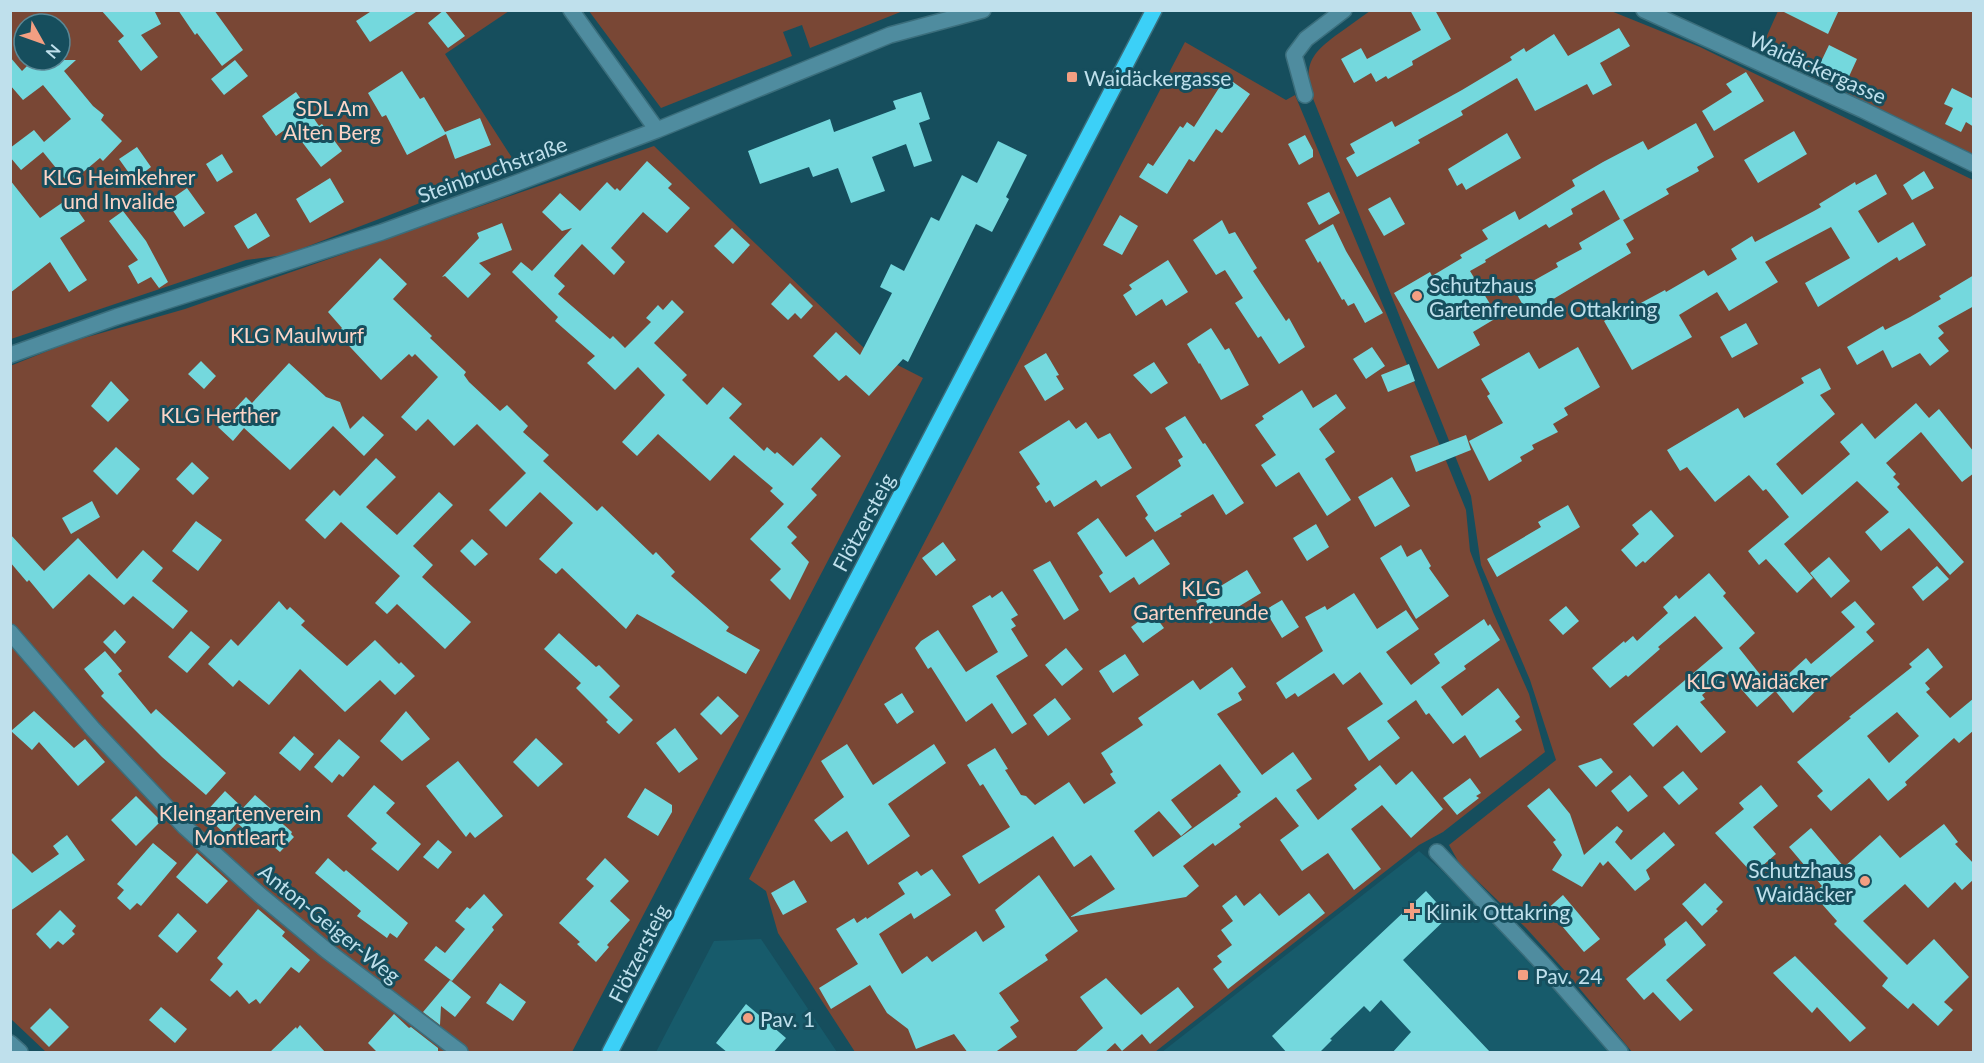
<svg xmlns="http://www.w3.org/2000/svg" width="1984" height="1063" font-family="Lato,sans-serif">
<style>
.built{fill:#175b6b}
.green{fill:#794735;fill-rule:evenodd}
.building{fill:#74d8dd;fill-rule:evenodd}
.lines{fill:none;stroke-linecap:round;stroke-linejoin:round}
.minor-casing{stroke:#3b6e7c;stroke-width:18}
.major-casing{stroke:#3b6e7c;stroke-width:18}
.minor{stroke:#4f8c9f;stroke-width:15}
.major{stroke:#3cd0f7;stroke-width:15}
.poi-dot{fill:#f39f82;stroke:#164e5d;stroke-width:2}
.labels{text-anchor:middle;dominant-baseline:central;stroke-width:6;stroke-linejoin:round;paint-order:stroke}
.street-label{font-size:21px;fill:#bfe0ec;stroke:#164e5d}
.poi-label{font-size:21px;fill:#bfe0ec;stroke:#164e5d;text-anchor:start}
.park-label{font-size:21px;fill:#fdd4c6;stroke:#164e5d}
</style>
<rect width="100%" height="100%" fill="#164e5d"/>
<path class="built" d="M1419,851L1439,868L1528,956L1612,1052H1162Z
M761,939L837,1052H656L714,941Z"/>
<path class="green" d="M10,11H509L445,54L516,164L400,211L285,255L246,260L11,339ZM24,24H60V60H24Z
M589,11H903L810,48L802,25L783,32L792,56L661,108Z
M1370,11H1611L1700,47L1973,180V1052H1632L1566,972L1526,928L1459,863L1449,845L1556,760L1530,680L1481,565L1471,496L1310,91C1305,62 1313,53 1335,36C1347,28 1358,19 1370,11Z
M1778,11H1973V154L1760,51Z
M1185,42L1286,100L1295,95L1387,315L1466,510L1470,551L1493,612L1529,694L1545,752L1443,832L1419,845L1155,1052H855L778,933L766,891L749,879Z
M654,146L864,348L923,378L572,1052H46L11,1019L10,366L70,342L185,309Z"/>
<path class="building" d="M101,10H154L161,24L141,35L158,57L141,71L118,41L124,36Z
M178,10H214L243,50L222,66L197,33L195,35Z
M373,10H419L370,42L356,21Z
M444,10L465,36L448,48L428,23Z
M1410,10H1435L1451,39L1412,61L1413,65L1388,79L1386,76L1376,82L1371,73L1354,83L1341,59L1361,48L1367,59L1421,30Z
M1780,10H1839L1828,34Z
M1619,28L1630,46L1600,63L1612,85L1593,95L1587,84L1535,111L1517,78L1461,111L1463,115L1418,140L1420,143L1357,177L1346,158L1355,153L1350,144L1392,121L1395,127L1462,90L1512,60L1510,57L1524,48L1526,52L1554,34L1568,56Z
M1829,45L1857,59L1846,83L1818,68Z
M10,57L22,71L33,60H76L64,71L93,106L104,115L101,120L122,141L103,161L100,158L69,184L43,152L21,170L10,157V148L34,130L44,142L71,119L43,85L23,100L10,85Z
M235,60L248,76L224,95L211,79Z
M402,71L420,99L424,97L445,132L480,118L491,145L455,159L446,134L407,155L386,115L382,117L368,93Z
M1746,72L1764,101L1714,131L1702,111L1732,92L1726,84Z
M1226,77L1250,94L1222,133L1216,129L1194,162L1189,159L1167,194L1139,177L1148,163L1153,166L1180,126L1183,128L1187,122L1194,127Z
M1952,88L1974,99V127L1966,122L1961,132L1945,124L1953,108L1944,104Z
M296,92L319,126L322,124L342,151L321,167L290,126L276,136L262,116Z
M921,92L930,119L919,123L932,161L914,167L906,144L872,157L885,191L851,203L838,168L813,177L809,167L760,184L748,151L830,119L834,132L896,109L893,101Z
M1696,123L1714,157L1697,167L1699,171L1666,189L1669,194L1623,220L1634,239L1626,244L1631,253L1528,314L1515,291L1558,267L1556,263L1582,249L1579,243L1620,219L1604,190L1571,209L1573,214L1549,228L1546,224L1485,260L1486,262L1470,271L1498,317L1473,332L1480,345L1438,369L1394,293L1430,272L1432,276L1462,258L1460,255L1488,239L1482,230L1515,211L1519,220L1575,186L1572,180L1603,162L1643,141L1648,150Z
M1794,131L1807,154L1758,183L1744,160Z
M1507,133L1521,158L1466,190L1462,183L1457,186L1448,169Z
M1305,135L1313,150V157L1299,165L1288,144Z
M998,141L1027,155L1006,197L1009,199L992,232L976,224L908,362L903,359L869,396L846,375L839,381L813,356L836,332L860,355L892,293L880,287L891,264L904,271L931,217L939,221L962,175L977,183Z
M137,147L151,167L134,180L119,159Z
M222,154L233,172L217,182L206,164Z
M647,161L672,184L668,188L690,208L667,233L643,212L611,248L625,262L614,275L582,244L555,274L554,276L565,286L558,294L610,339L613,336L625,348L651,322L646,318L658,305L663,310L672,300L684,312L654,343L687,375L682,380L707,405L723,387L742,404L729,418L764,451L767,447L775,454L777,452L793,466L821,437L841,456L811,489L817,495L787,527L797,537L791,543L809,562L790,600L770,580L781,569L750,539L784,504L770,491L773,488L734,455L710,481L658,434L637,456L622,442L665,395L638,367L615,390L587,363L595,356L555,321L558,317L512,272L521,262L532,271L572,228L562,231L542,212L560,193L580,211L607,182L615,190L617,188L620,191Z
M1924,171L1934,188L1912,200L1903,185Z
M1876,174L1887,194L1858,211L1878,243L1913,222L1926,245L1899,261L1897,257L1818,307L1805,283L1850,258L1831,227L1765,262L1778,282L1729,311L1717,292L1679,315L1692,337L1632,370L1604,321L1625,309L1626,311L1665,290L1666,292L1704,270L1708,276L1737,259L1731,249L1752,236L1755,242L1814,211L1821,207L1819,204L1855,182L1856,185Z
M330,178L344,202L310,223L296,199Z
M10,180L40,218L69,198L85,221L60,238L87,280L69,292L50,262L10,293Z
M187,188L205,213L184,227L167,202Z
M1329,192L1340,213L1319,225L1307,203Z
M1390,197L1405,224L1384,236L1368,209Z
M123,211L146,241L168,282L159,288L151,277L138,284L128,266L138,260L109,221Z
M256,213L270,236L248,249L234,226Z
M1120,215L1138,226L1122,255L1103,245Z
M1222,220L1229,234L1235,232L1257,268L1253,271L1286,321L1289,318L1305,347L1279,364L1261,336L1258,338L1235,303L1243,298L1225,270L1216,275L1193,240Z
M502,223L512,250L479,263L491,274L468,298L445,276L442,277L479,238L477,233Z
M1333,224L1346,251L1383,313L1365,323L1354,303L1348,306L1344,299L1342,300L1320,261L1318,263L1305,240Z
M732,228L750,245L733,264L714,246Z
M380,258L407,284L393,299L432,336L430,338L466,372L464,375L469,382L500,411L507,405L528,426L523,432L549,455L543,461L597,511L602,506L653,555L656,552L675,572L671,576L729,627L726,631L760,650L746,674L637,614L626,629L562,568L556,574L539,559L573,523L540,492L506,527L489,510L526,473L477,424L454,446L428,419L416,431L401,417L438,377L415,354L412,357L409,354L381,380L337,333L342,328L328,312Z
M1168,260L1188,292L1166,306L1162,299L1136,316L1123,295L1132,289L1129,285Z
M1974,275V306L1938,326L1944,333L1938,338L1949,351L1930,366L1920,353L1892,368L1883,350L1857,365L1847,347L1883,326L1885,330L1910,317L1941,299L1939,296Z
M790,283L813,306L801,319L795,313L788,320L771,304Z
M1746,323L1758,344L1732,358L1720,337Z
M1211,328L1225,350L1229,348L1249,385L1221,400L1200,363L1199,364L1187,344Z
M1372,347L1385,366L1366,379L1353,359Z
M1578,347L1600,387L1564,408L1568,415L1553,424L1558,432L1532,445L1534,449L1520,457L1522,461L1489,481L1469,441L1503,423L1487,396L1490,394L1481,379L1529,352L1539,369Z
M1046,353L1059,375L1056,376L1064,389L1045,401L1024,366Z
M201,361L216,376L204,389L188,374Z
M1154,362L1168,383L1151,394L1133,375Z
M289,363L326,397L340,402L350,429L363,416L384,435L364,456L333,426L290,470L244,428L233,441L218,427L246,397L252,403Z
M1409,364L1415,381L1388,392L1381,375Z
M1820,368L1831,389L1820,395L1835,414L1776,464L1802,495L1850,454L1840,442L1862,423L1875,439L1916,403L1929,418L1939,409L1974,452V473L1962,482L1921,432L1886,463L1896,474L1893,477L1900,484L1897,487L1964,562L1950,575L1909,528L1881,551L1865,532L1889,512L1857,481L1784,544L1813,578L1797,593L1766,559L1759,565L1748,551L1789,517L1766,489L1763,491L1749,475L1715,502L1687,467L1680,471L1667,450L1738,408L1744,418L1804,383L1801,378Z
M111,381L129,400L108,422L91,406Z
M1302,390L1313,408L1336,394L1346,408L1319,429L1335,452L1325,459L1351,500L1327,516L1299,472L1276,487L1261,465L1276,455L1255,425L1264,419L1262,416Z
M1185,416L1203,444L1205,443L1244,503L1226,515L1213,494L1180,514L1182,516L1155,532L1145,518L1148,515L1136,496L1181,466L1178,460L1183,457L1165,428Z
M1069,420L1076,429L1086,422L1098,439L1110,433L1132,468L1101,487L1096,480L1054,507L1050,500L1046,503L1036,487L1040,484L1019,452Z
M1466,435L1471,450L1416,472L1410,456Z
M116,447L140,469L117,495L93,471Z
M376,458L396,477L366,507L397,535L439,492L453,505L413,546L433,565L422,577L471,622L445,649L397,604L387,614L375,603L400,576L341,522L325,539L305,520L334,490L340,496Z
M192,462L209,478L193,495L176,479Z
M1392,477L1410,506L1375,527L1358,497Z
M92,501L100,517L71,534L62,518Z
M1568,505L1580,527L1497,577L1487,559L1541,527L1538,522Z
M1651,510L1674,536L1645,563L1643,561L1636,567L1621,550L1639,534L1632,525Z
M1098,518L1126,557L1153,539L1170,564L1139,585L1134,577L1110,593L1099,576L1103,573L1077,533Z
M196,521L222,540L198,571L172,551Z
M1316,524L1329,547L1307,561L1293,538Z
M10,534L44,571L78,538L117,579L143,550L163,568L152,581L188,611L173,629L133,596L124,605L89,574L53,609L29,580L27,582L10,562Z
M472,539L488,554L475,566L460,551Z
M943,542L956,560L936,576L922,558Z
M1401,545L1407,557L1421,549L1431,566L1429,568L1449,596L1416,619L1380,558Z
M1829,557L1850,581L1831,598L1810,573Z
M1050,561L1079,610L1064,620L1033,570Z
M1937,566L1949,579L1923,601L1912,587Z
M1247,570L1261,593L1210,624L1196,601Z
M1709,573L1726,593L1723,596L1755,633L1739,648L1774,692L1757,707L1728,674L1702,695L1705,699L1700,702L1726,732L1701,753L1677,725L1653,747L1633,724L1723,648L1695,616L1658,647L1660,649L1628,677L1626,675L1610,688L1592,668L1624,641L1625,643L1633,636L1637,641L1668,613L1663,607L1676,595L1679,599Z
M1002,591L1018,615L1011,619L1016,626L1011,629L1028,656L996,676L1027,724L1012,734L992,703L966,722L931,667L928,669L915,648L921,641L938,630L966,672L998,652L972,606L990,595L992,598Z
M1354,593L1377,629L1406,610L1419,629L1386,652L1411,685L1440,663L1434,654L1484,619L1488,626L1490,624L1500,640L1464,666L1466,669L1441,687L1462,716L1498,688L1520,717L1515,721L1522,730L1480,758L1465,735L1453,744L1429,713L1426,715L1416,700L1387,721L1400,738L1369,761L1347,728L1383,704L1360,672L1343,685L1334,673L1298,697L1295,693L1286,699L1276,683L1323,651L1305,617L1325,606L1327,610Z
M1282,600L1299,627L1282,638L1265,610Z
M279,601L287,610L290,607L305,621L301,625L347,666L375,640L399,664L401,662L415,676L395,695L380,680L345,712L300,669L269,705L239,680L233,687L208,664L231,639L238,646Z
M1855,601L1875,624L1866,632L1874,641L1826,681L1793,713L1773,688L1806,658L1811,664L1855,627L1841,612Z
M1566,606L1579,621L1563,635L1549,620Z
M1152,612L1164,628L1143,643L1131,627Z
M115,630L126,642L115,654L103,642Z
M191,631L210,647L187,673L168,657Z
M559,633L596,667L599,665L620,686L609,697L633,720L619,734L606,722L608,720L576,688L581,683L544,649Z
M1066,648L1083,669L1062,686L1045,665Z
M1928,648L1943,667L1925,683L1930,689L1926,692L1950,718L1974,698V730L1959,743L1954,738L1905,782L1907,785L1888,801L1869,778L1831,811L1817,796L1823,791L1797,762L1851,718L1849,717L1912,667L1909,664ZM1897,712L1919,736L1889,763L1867,736Z
M105,651L122,671L118,674L151,714L156,709L226,773L206,795L162,757L101,696L104,693L84,669Z
M1125,654L1139,675L1113,693L1099,671Z
M1232,667L1246,687L1238,693L1242,700L1217,714L1262,775L1293,752L1312,779L1296,790L1318,820L1357,789L1354,785L1380,765L1396,785L1412,771L1443,809L1411,838L1382,805L1351,829L1381,869L1354,890L1328,853L1302,871L1280,840L1299,826L1276,797L1239,824L1241,827L1215,846L1213,843L1183,866L1199,886L1186,897L1070,917L1115,889L1091,855L1074,867L1053,836L979,884L962,856L1010,827L983,784L980,786L967,765L995,748L1008,769L1005,770L1021,795L1026,796L1035,805L1069,782L1084,804L1116,783L1110,774L1113,772L1101,753L1143,725L1138,718L1193,680L1200,690ZM1220,764L1241,792L1237,795L1238,796L1153,857L1134,831L1159,811L1181,836L1192,827L1171,800Z
M902,693L914,712L897,724L884,704Z
M718,696L739,716L721,735L700,714Z
M1055,698L1071,719L1048,736L1033,715Z
M34,711L74,748L85,739L105,762L78,786L39,742L32,750L11,731Z
M406,711L430,739L402,761L380,741Z
M675,728L698,759L679,773L656,743Z
M294,736L314,754L300,771L279,753Z
M536,738L563,764L538,787L513,762Z
M339,739L360,757L343,777L339,774L332,783L314,767Z
M847,744L873,785L934,744L946,763L888,804L910,836L868,865L847,831L831,842L814,820L844,797L821,761Z
M1601,758L1613,772L1596,787L1578,766Z
M458,761L503,816L475,838L470,832L466,837L426,786Z
M1683,771L1698,789L1679,805L1663,787Z
M1630,775L1648,796L1628,812L1611,791Z
M1470,778L1481,793L1476,796L1479,798L1457,815L1443,798Z
M374,785L395,803L386,813L421,844L398,871L371,849L377,843L347,816Z
M1761,785L1778,806L1753,827L1776,854L1753,874L1715,833L1744,809L1739,803Z
M645,788L672,805V812L658,836L627,817Z
M1549,788L1570,814L1584,855L1617,826L1623,831L1615,842L1631,860L1664,832L1675,845L1646,870L1650,879L1635,891L1608,861L1603,866L1600,862L1582,887L1552,870L1562,855L1553,842L1556,840L1527,806Z
M225,791L243,808L255,795L279,816L276,818L292,832L291,834L294,837L280,852L262,837L258,841L237,823L226,835L204,814Z
M136,796L161,821L136,846L111,820Z
M1944,824L1958,842L1955,844L1974,864V879L1962,890L1955,882L1928,908L1905,884L1863,921L1907,965L1934,939L1969,977L1944,1002L1953,1010L1938,1026L1913,1003L1908,1009L1882,986L1888,978L1834,924L1837,921L1813,894L1822,886L1789,847L1811,828L1844,867L1880,835L1900,858Z
M67,835L85,860L10,911V851L32,873L59,854L53,846Z
M438,840L452,852L438,869L423,857Z
M153,843L177,863L141,906L137,903L130,910L117,898L124,890L117,884Z
M197,853L228,881L207,904L176,877Z
M328,858L344,872L346,870L408,923L397,938L390,933L387,938L357,916L361,911L315,873Z
M605,858L629,881L610,901L630,920L607,945L609,947L596,962L577,944L580,942L559,923L594,886L586,879Z
M932,869L951,895L914,919L911,913L879,934L902,974L927,956L932,962L976,931L983,942L1005,927L995,910L1039,875L1078,931L1045,955L1048,960L999,993L1019,1021L1010,1027L1017,1037L994,1053H968L954,1034L916,1049L908,1029L887,1013L870,985L831,1009L819,988L858,964L836,929L854,918L857,923L866,917L867,919L905,894L898,883L917,871L921,876Z
M794,880L807,902L783,915L771,893Z
M1705,883L1723,902L1716,909L1718,911L1702,926L1682,904Z
M1426,891L1449,916L1403,960L1491,1053H1392L1411,1032L1381,1000L1370,1012L1364,1006L1330,1039L1332,1040L1319,1053H1287L1272,1036Z
M1260,893L1279,916L1309,893L1325,913L1228,989L1213,969L1222,962L1217,956L1232,945L1221,930L1233,921L1222,906L1236,895L1244,906Z
M484,894L503,915L492,927L494,930L452,981L424,960L436,946L445,953L465,929L455,921L467,907L470,909Z
M1563,895L1600,939L1584,952L1562,926L1545,911Z
M258,909L285,932L282,936L310,960L299,973L291,967L260,1004L256,999L249,1004L237,990L230,997L210,980L223,964L217,958Z
M60,910L76,926L72,931L75,934L63,945L58,941L50,949L36,934Z
M178,913L197,931L177,953L158,936Z
M1686,921L1706,945L1666,980L1693,1010L1680,1021L1653,992L1644,1000L1626,979L1666,945L1664,939Z
M1795,956L1866,1028L1850,1042L1817,1007L1812,1013L1773,973Z
M1106,978L1141,1015L1178,987L1194,1007L1150,1044L1142,1034L1122,1051L1115,1043L1104,1053H1074L1103,1028L1080,997Z
M450,980L471,997L455,1017L441,1006L440,1025L423,1012Z
M500,983L526,1002L513,1021L486,1003Z
M746,1004L786,1038L773,1053H728L716,1043Z
M161,1007L187,1029L175,1043L149,1020Z
M50,1008L69,1027L49,1047L30,1028Z
M394,1014L409,1028L411,1027L438,1048V1053H378L368,1043Z
M300,1025L326,1053H269L296,1027L297,1029Z"/>
<g class="lines">
<g class="minor-casing">
<path id="minor" d="M571,10L657,130
M1644,10L1863,110L1974,164
M1305,95L1294,55L1306,39L1344,10
M10,355L116,317L382,232L503,188L657,130L890,35L983,10
M10,632L93,729L185,827L260,895L326,950L460,1052
M1437,852L1545,966L1620,1052
M10,1043L20,1052"/>
</g>
<g class="major-casing">
<path id="major" d="M610,1052L1154,10"/>
</g>
<use href="#minor" class="minor"/>
<use href="#major" class="major"/>
</g>
<g class="poi-dot">
<rect x="1066" y="71" width="12" height="12" rx="3"/>
<circle cx="1417" cy="296" r="6"/>
<circle cx="1865" cy="881" r="6"/>
<path d="M1409 902h6v6h6v6h-6v6h-6v-6h-6v-6h6z"/>
<rect x="1517" y="969" width="12" height="12" rx="3"/>
<circle cx="748" cy="1018" r="6"/>
</g>
<g class="labels">
<g class="street-label">
<text transform="translate(1818 67) rotate(24)">Waidäckergasse</text>
<text transform="translate(492 169) rotate(-20)">Steinbruchstraße</text>
<text transform="translate(863 522) rotate(-62)">Flötzersteig</text>
<text transform="translate(330 923) rotate(39)">Anton-Geiger-Weg</text>
<text transform="translate(638 953) rotate(-63)">Flötzersteig</text>
</g>
<g class="poi-label">
<text x="1084" y="77">Waidäckergasse</text>
<text x="1429" y="284">Schutzhaus<tspan x="1429" dy="24">Gartenfreunde Ottakring</tspan></text>
<text x="1853" y="869" text-anchor="end">Schutzhaus<tspan x="1853" dy="24">Waidäcker</tspan></text>
<text x="1426" y="911">Klinik Ottakring</text>
<text x="1535" y="975">Pav. 24</text>
<text x="760" y="1018">Pav. 1</text>
</g>
<g class="park-label">
<text x="332" y="107">SDL Am<tspan x="332" dy="24">Alten Berg</tspan></text>
<text x="119" y="176">KLG Heimkehrer<tspan x="119" dy="24">und Invalide</tspan></text>
<text x="297" y="334">KLG Maulwurf</text>
<text x="219" y="414">KLG Herther</text>
<text x="1201" y="587">KLG<tspan x="1201" dy="24">Gartenfreunde</tspan></text>
<text x="1757" y="680">KLG Waidäcker</text>
<text x="240" y="812">Kleingartenverein<tspan x="240" dy="24">Montleart</tspan></text>
</g>
</g>
<rect width="1984" height="1063" fill="none" stroke="#bfe0ec" stroke-width="24"/>
<g transform="translate(42 42) rotate(130)"><circle r="28" fill="#164e5d" stroke="#5a8896" stroke-width="1.5"/>
<path d="M0-4.5L10 22L0 15L-10 22Z" fill="#f39f82"/>
<text y="-9" font-size="16" font-weight="bold" text-anchor="middle" fill="#bfe0ec">N</text>
</g>
</svg>
